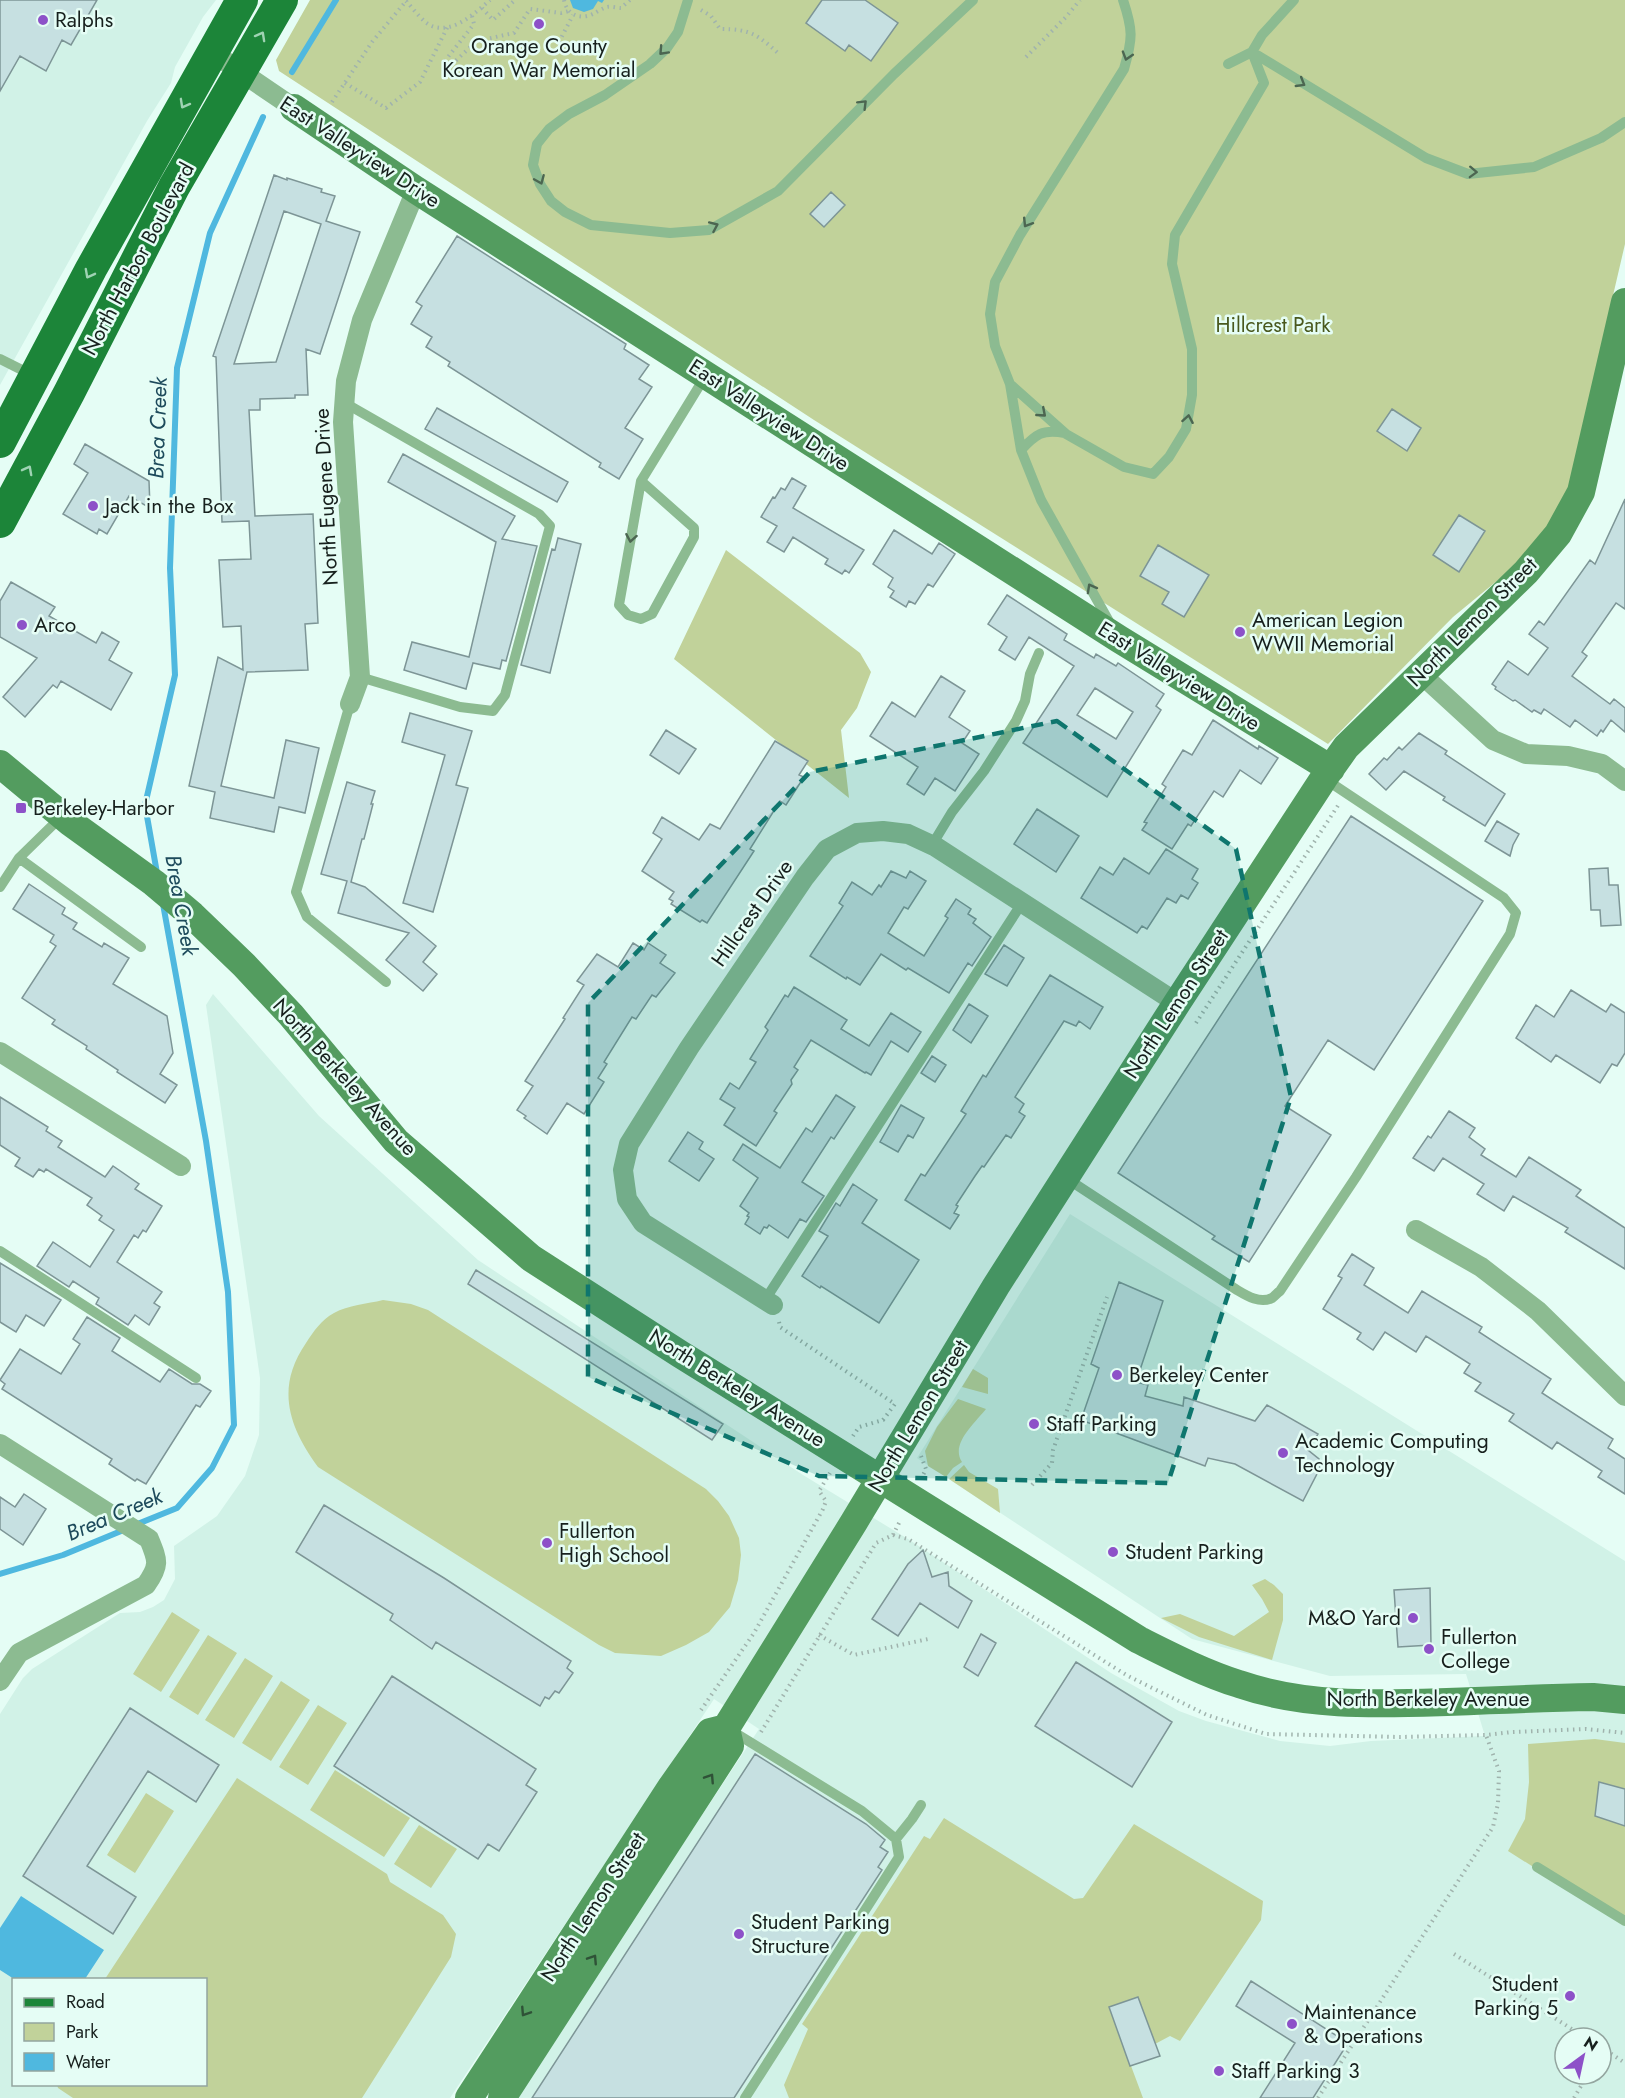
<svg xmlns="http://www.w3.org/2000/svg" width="1625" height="2098" font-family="Jost,sans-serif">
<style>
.built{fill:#d1f2e7;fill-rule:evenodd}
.green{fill:#c1d29a}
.water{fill:#4fb8df}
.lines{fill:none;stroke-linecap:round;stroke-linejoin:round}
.stream{stroke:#4fb8df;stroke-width:6}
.building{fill:#c6e0e1;stroke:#7d9596;stroke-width:1.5;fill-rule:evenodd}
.path{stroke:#a0b3ad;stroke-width:4;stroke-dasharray:1.5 4.5;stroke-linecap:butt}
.lane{stroke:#8cbb91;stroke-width:10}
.street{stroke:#8cbb91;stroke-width:20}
.secondary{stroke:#539c5f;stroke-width:28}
.primary{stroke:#1c8539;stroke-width:32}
.oneway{stroke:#9fd3b3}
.oneway2{stroke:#4c6651}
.oneway3{stroke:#2f5237}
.marked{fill:#0f766e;fill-opacity:0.2;stroke:#0f766e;stroke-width:4.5;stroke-dasharray:12 8;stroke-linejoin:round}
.poi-dot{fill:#8d51c8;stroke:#e5fdf5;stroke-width:2}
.labels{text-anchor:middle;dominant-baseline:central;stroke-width:5;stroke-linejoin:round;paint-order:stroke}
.poi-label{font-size:21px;fill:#17201d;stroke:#e5fdf5;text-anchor:start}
.street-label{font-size:21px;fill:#17201d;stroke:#e5fdf5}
.park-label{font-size:21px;fill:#49581d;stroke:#e5fdf5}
.water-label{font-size:22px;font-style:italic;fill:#1d4a5b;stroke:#e5fdf5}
</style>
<rect width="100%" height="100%" fill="#e5fdf5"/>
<path class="built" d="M0,0H216L203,17L175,67L171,83L147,121L0,385Z
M213,994L319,1116L478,1260L803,1475L908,1539L1111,1673L1179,1711L1206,1721L1280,1741L1330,1746L1371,1741L1485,1736L1466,1674L1330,1676L1192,1639L917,1458L1070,1214L1625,1561V2098H515L759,1729L714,1699L450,2098H0V1714L23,1678L32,1669L120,1613L140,1612L153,1607L164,1600L175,1579L174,1546L217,1516L245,1476L259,1435L260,1378L206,1005ZM14,1980H206V2084H14ZM1565,2038H1601V2074H1565Z"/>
<path class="green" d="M310,0H1625V244L1594,377L1577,468L1548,539L1453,617L1328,744L814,420L279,71L276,60Z
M726,550L860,653L871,672L857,708L841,730L849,798L674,659Z
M383,1300L411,1304L428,1310L706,1489L718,1501L729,1516L739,1538L741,1555L738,1580L730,1607L709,1632L686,1645L661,1656L615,1653L599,1645L318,1467C289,1427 275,1388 306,1343C314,1331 321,1320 334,1313C348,1305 367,1304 383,1300Z
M973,1369L988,1378V1394L962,1387Z
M958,1399L986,1409C975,1423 950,1444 962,1462L953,1468L946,1477L928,1466L925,1451L937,1427Z
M964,1465L969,1472L998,1489L1000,1513L949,1479Z
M1265,1579L1274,1585L1283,1594V1620L1272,1660L1199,1637L1161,1618L1180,1614L1234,1636L1269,1612L1262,1599L1252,1585Z
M172,1612L200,1630L161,1692L133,1674Z
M208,1635L237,1653L198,1715L169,1697Z
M245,1658L273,1676L234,1738L205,1720Z
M281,1681L310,1700L271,1761L242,1743Z
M318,1705L347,1723L308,1785L279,1767Z
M1595,1739L1625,1743V1925L1508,1851L1525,1819L1529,1782L1528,1744Z
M335,1770L410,1818L384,1857L310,1810Z
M237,1778L387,1874L390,1882L443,1915L456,1934L451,1957L362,2098H73L58,2088L57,2085L206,2084V1980L105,1979Z
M146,1793L174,1811L135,1873L107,1855Z
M944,1818L1074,1899L1083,1898L1134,1824L1263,1901L1261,1920L1180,2041L1170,2036L1155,2044L1138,1997L1109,2007L1143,2098H789L784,2085L808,2029L802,2024L924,1836L930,1839Z
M419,1825L457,1849L431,1888L394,1864Z"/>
<path class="water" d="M570,0H604L602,3L598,1L593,9L584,12L573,8Z
M21,1896L104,1950L85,1979H14L0,1970V1928Z"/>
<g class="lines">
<path class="stream" d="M292,72L336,0
M157,873L145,805L175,675L170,568L177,368L210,233L263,117
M135,1525L177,1508L212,1468L234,1425L228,1292L206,1141L163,904
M0,1574L63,1555L126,1529"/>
</g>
<path class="building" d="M0,0H97L71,45L62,40L46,71L20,56L0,91Z
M822,0H865L898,23L871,61L849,45L845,51L806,23Z
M274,175L287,180V178L322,189L321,192L335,196L326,221L360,232L320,354L306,349L308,395H295V398L260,399V410H249L255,516L313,514L318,623L305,624L308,670L247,672L221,786L274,798L286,740L319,748L305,813L279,807L274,832L210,818L215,792L189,786L218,657L243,670L241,626L223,627L219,560L251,559L249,521L222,522L216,357L213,356ZM284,211L321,224L276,362L234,364Z
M831,192L845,205L824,227L810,214Z
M457,236L626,344L624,349L649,365L639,379L652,387L625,428L643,439L619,479L599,467L601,463L448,366L450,362L426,347L432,337L411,324L422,306L416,302Z
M437,408L568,482L557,502L425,429Z
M1392,409L1421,428L1407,451L1377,431Z
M85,444L149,481L150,508L129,496L107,534L99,529L97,534L63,514L88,473L74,464Z
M403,454L515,516L502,539L537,546L506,661L502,660L500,669L473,663L466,689L404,670L412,642L469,657L496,542L388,482Z
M792,478L806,486L793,508L864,550L849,573L845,570L842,574L825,564L828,559L793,537L784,552L767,542L777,526L761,517L773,497L775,498L781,488L785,490Z
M1625,499V609L1616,603L1582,652L1587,656L1572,676L1610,704L1614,699L1625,708V732L1611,720L1603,732L1601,730L1597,736L1575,720L1570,727L1544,709L1541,714L1534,710L1532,712L1515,700L1513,701L1495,689L1496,687L1492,684L1508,661L1528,675L1548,648L1529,634L1539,621L1544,625L1590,560L1595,564Z
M1459,515L1485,531L1459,572L1433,555Z
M894,530L932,554L939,543L955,554L933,587L928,584L915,604L909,601L906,607L890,597L894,591L888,587L893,578L873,564Z
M558,538L581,544L550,673L521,665L552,549L555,550Z
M1158,545L1209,575L1184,617L1162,604L1169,592L1140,576Z
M11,582L55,607L49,616L96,643L102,632L119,642L109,660L132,673L111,710L61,681L57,688L53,685L25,717L3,697L37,658L0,637V601Z
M1007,595L1067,634L1064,640L1094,658L1096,654L1116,666L1118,663L1164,694L1156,706L1161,710L1107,797L1023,743L1074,666L1029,637L1015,660L999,650L1007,637L988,624ZM1095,688L1133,712L1116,739L1077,715Z
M941,676L965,691L949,717L970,731L962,743L979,754L955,791L935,778L924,795L907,784L918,767L870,736L892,702L915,717Z
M410,713L472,731L456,785L468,788L433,912L403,903L445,755L402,742Z
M1213,720L1258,749L1259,746L1278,758L1261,784L1240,770L1223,797L1214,791L1191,826L1188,824L1172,849L1142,830L1147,823L1144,822L1166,787L1162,784L1183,750L1192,755Z
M666,730L696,749L679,774L650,755Z
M1419,733L1447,751L1445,754L1505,794L1485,826L1443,800L1445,797L1404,771L1386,790L1369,774L1384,758L1387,760L1399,747L1402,750Z
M775,741L808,761L799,775L804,777L786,805L780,801L750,849L754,851L707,923L702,920L700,922L671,904L673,901L669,899L674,892L642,871L662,839L653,833L662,817L699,840L710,824L720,829Z
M347,782L375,791L371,804H373L364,839H362L351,882L365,887L436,946L423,962L437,974L423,991L386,960L409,933L338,913L347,881L321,874Z
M1037,809L1079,836L1056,872L1014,844Z
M1351,816L1483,901L1374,1070L1328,1040L1285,1106L1331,1135L1249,1262L1212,1239L1215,1236L1118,1173Z
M1497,821L1519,834L1513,845L1510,856L1485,841Z
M1166,849L1198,869L1192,879L1198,883L1188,899L1181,895L1176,903L1167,898L1147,929L1142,926L1137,933L1081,898L1100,867L1113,875L1124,858L1149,874Z
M1608,868L1609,885H1618L1621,925L1601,926L1600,910H1591L1589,869Z
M891,871L906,878L910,871L926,881L908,909L904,907L888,933L924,956L948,918L945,916L956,899L971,909L968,914L976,919L973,923L991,937L972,966L968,963L949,993L908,968L906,970L881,954L860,985L847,977L846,979L810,956L843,906L839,903L852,882L872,895L879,885L881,887Z
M29,884L65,908L62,914L77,923L73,929L102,947L104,943L129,958L113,984L167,1016L173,1053L160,1074L177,1085L165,1103L117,1072L118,1070L86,1049L87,1046L52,1024L55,1020L22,998L56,946L50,942L54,935L13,909Z
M633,943L644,950L648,943L666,955L660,963L675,973L656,997L652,995L636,1019L632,1017L604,1062L607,1064L598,1078L604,1082L584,1114L567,1103L547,1134L524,1118L526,1116L517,1110L533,1086L525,1081L565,1019L563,1018L584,985L577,981L597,954L618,967Z
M1004,945L1024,958L1007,986L985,974Z
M1050,975L1103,1007L1090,1029L1079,1021L1076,1026L1064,1021L1015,1097L1024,1104L1019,1112L1025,1116L1011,1138L1006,1135L984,1167L982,1166L975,1176L956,1205L958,1206L954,1213L959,1215L950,1229L905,1200L921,1174L925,1176L966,1114L961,1111L983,1075L986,1077Z
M794,987L847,1020L841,1029L869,1046L891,1013L921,1032L908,1052L891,1041L871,1075L866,1072L865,1073L811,1040L794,1067L798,1070L791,1080L792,1084L774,1111L777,1113L756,1146L724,1125L735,1108L720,1099L730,1083L739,1089L756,1062L750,1059L768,1030L765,1027L785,995L788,997Z
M1571,990L1606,1012L1611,1004L1625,1013V1053L1617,1066L1612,1064L1600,1083L1556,1055L1551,1062L1516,1038L1536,1005L1554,1017Z
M969,1004L988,1016L971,1043L953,1030Z
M932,1056L946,1065L935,1082L921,1073Z
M836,1095L855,1107L834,1139L831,1137L802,1182L824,1196L806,1222L800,1219L788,1238L769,1225L767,1228L764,1227L760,1234L745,1224L749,1217L747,1216L749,1213L740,1206L758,1178L733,1160L743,1144L780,1168L806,1128L812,1132Z
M0,1097L48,1127L46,1131L62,1141L58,1147L105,1177L113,1166L139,1184L135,1189L162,1206L146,1232L143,1230L138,1238L134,1235L117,1262L162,1292L154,1303L160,1307L149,1325L135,1315L128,1325L96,1304L99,1298L73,1281L69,1287L37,1266L53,1242L90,1267L114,1230L99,1220L102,1216L87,1205L92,1198L46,1169L44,1172L39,1169L33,1177L15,1166L20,1158L0,1145Z
M901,1105L924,1118L913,1138L908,1135L898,1152L880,1142Z
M1449,1111L1475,1128L1469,1137L1485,1149L1481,1155L1516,1177L1529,1157L1581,1190L1576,1196L1625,1228V1269L1565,1232L1568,1228L1513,1196L1504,1211L1477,1194L1484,1184L1443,1158L1434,1171L1413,1158L1428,1136L1431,1138Z
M688,1132L703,1142L699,1149L714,1159L699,1181L669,1161Z
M853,1184L877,1200L862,1223L919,1260L879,1323L821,1286L820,1288L802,1276L828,1236L819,1231L836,1203L840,1206Z
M1352,1254L1374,1268L1364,1285L1408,1313L1422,1291L1482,1327L1479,1332L1551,1379L1542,1393L1613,1439L1608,1448L1625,1459V1494L1598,1477L1602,1471L1557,1442L1552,1449L1509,1421L1514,1414L1475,1391L1481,1383L1464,1373L1470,1364L1426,1336L1416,1352L1385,1332L1373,1350L1357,1339L1361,1333L1323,1309L1342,1278L1338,1276Z
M0,1263L61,1300L44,1326L26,1315L16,1332L0,1322Z
M476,1270L723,1424L712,1440L468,1284Z
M1119,1282L1163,1301L1136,1382L1148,1385L1145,1396L1183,1406L1184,1397L1255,1421L1267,1405L1318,1434L1308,1450L1319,1459L1320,1468L1303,1501L1235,1464L1208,1458L1205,1466L1081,1420L1099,1368L1091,1364Z
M87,1317L120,1338L112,1351L160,1382L169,1369L192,1384H200L211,1391L200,1407L196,1405L146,1484L137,1479L135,1481L109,1464L112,1459L2,1389L5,1384L0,1380L20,1349L61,1374L80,1344L73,1339Z
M24,1494L46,1509L23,1545L0,1529V1497L15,1507Z
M324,1505L444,1578L571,1661L567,1668L573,1673L559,1693L555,1691L549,1699L545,1697L540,1706L436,1642L432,1649L390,1620L393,1614L296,1552Z
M923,1550L932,1577L948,1572L949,1586L972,1601L958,1628L920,1603L898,1636L872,1619L908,1564Z
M1430,1588L1431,1645L1398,1647L1394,1590Z
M981,1634L996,1643L978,1676L964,1667Z
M1076,1662L1172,1722L1132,1787L1035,1726Z
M392,1676L536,1769L526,1785L537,1792L499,1851L488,1844L478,1859L334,1766Z
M130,1708L219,1765L196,1802L148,1771L87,1866L136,1897L113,1934L23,1876Z
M755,1754L866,1824L885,1840L880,1847L888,1852L878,1867L882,1870L852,1916L734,2098H532Z
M1599,1782L1625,1789V1826L1595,1816Z
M1251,1981L1348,2043L1313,2098H1260L1295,2043L1236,2006Z
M1138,1997L1160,2056L1130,2066L1109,2007Z"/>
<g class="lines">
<path class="path" d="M564,0C567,15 580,20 593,14C597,12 603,8 607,7C611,6 617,8 621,8L630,0
M406,1C414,9 424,25 435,27C456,32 476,12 490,0
M482,8L493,20L515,0
M701,10L711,16L720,29C750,29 757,34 779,54
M472,16L474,24L444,62L450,66L477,41L514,33L530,9L561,13L569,11
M559,42L573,15
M1026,57L1066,17L1080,0
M345,83L386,108L420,82L448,26
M332,102L372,42L407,0
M1196,1023L1339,804
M779,1322L780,1327L895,1404L883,1420L859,1427L853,1436
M921,1456L926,1469L922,1477
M1032,1485L1052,1463L1053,1450L1107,1297
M893,1535L908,1539L1128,1676L1207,1715L1266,1734L1400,1737L1486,1735L1512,1732L1586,1729L1625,1733
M819,1635L854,1655L928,1639
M701,1710L754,1633L823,1509L826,1501L819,1491L830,1473
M761,1732L876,1543L893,1535L901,1519
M1454,1954L1586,2038
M1601,2047L1625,2063
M1318,2098L1493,1827L1498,1803L1499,1771L1486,1735
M1574,2098L1588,2074"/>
<path class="lane" d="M688,0L678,32L667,48L650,64L605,95L569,114L549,129L537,144L533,165L540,184L551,201L565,212L591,225L670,233L709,230L778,191L894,74L973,0
M1123,0C1133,30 1133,38 1124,69L1020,235L995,282L990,314L995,346L1010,384L1066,434L1124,467L1153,474L1169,457L1186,429L1192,395V349L1172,264L1175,235L1264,83L1252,52
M1252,52L1426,158L1468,174L1534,167L1601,138L1625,122
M1228,64L1252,52L1262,35L1294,0
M0,359L32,375
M1010,384L1021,450L1041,500L1111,625
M345,403L539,514L550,526L505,695L493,711L460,707L360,677
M1021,450C1036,434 1042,429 1065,433
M641,481L694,528V537L652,614L641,619L628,615L619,605L641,481L706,375
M350,704L296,892L307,917L386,982
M62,816L19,858L141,947
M932,845L952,812L984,771L1016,721L1025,701L1030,674L1039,653
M0,887L19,858
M1066,1178L1237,1290C1247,1296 1260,1304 1272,1298C1275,1296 1277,1293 1280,1291L1356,1177L1510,934L1516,913L1504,898L1325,779
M0,1251L196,1378
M765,1300L1022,903
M732,1731L862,1811L896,1839L899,1857L745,2098
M896,1839L912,1819L921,1805
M1537,1867L1625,1921"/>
<path class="street" d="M213,53L294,108
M1421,674L1493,740L1526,754L1568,756L1602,764L1625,781
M350,704L360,677L343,422L346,381L362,320L416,190
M0,1052L181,1166
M1416,1230L1481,1267L1538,1311L1625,1396
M773,1305L643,1223L627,1199L623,1170L629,1144L689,1048L805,877L827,849L857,833L883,831L908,834L936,847L1177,1003
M0,1444L149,1539C158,1561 160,1565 146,1585L19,1653L0,1681"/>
<path class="secondary" d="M294,108L416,190L1119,639L1331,769
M0,764L71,823L154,883L192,915L244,965L291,1015L396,1141L531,1258L680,1354L1139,1640C1171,1656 1204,1673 1239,1684C1306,1707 1377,1704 1447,1702C1495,1700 1544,1698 1593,1697L1625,1700
M469,2098L672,1786L710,1732L726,1728L854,1522L996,1286L1177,1003L1324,778L1346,747L1526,572L1558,534L1581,492L1625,302
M502,2098L730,1746L726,1728"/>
<path class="primary" d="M0,442L91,269L242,0
M0,522L69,393L174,187L282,0"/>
</g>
<defs><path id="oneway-chevron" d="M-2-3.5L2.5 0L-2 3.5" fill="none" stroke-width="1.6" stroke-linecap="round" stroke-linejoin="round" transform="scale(1.5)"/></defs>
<g class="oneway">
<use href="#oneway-chevron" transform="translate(261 36) rotate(-61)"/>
<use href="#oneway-chevron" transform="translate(184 104) rotate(119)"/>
<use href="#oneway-chevron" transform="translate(89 274) rotate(118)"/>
<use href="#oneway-chevron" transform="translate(28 470) rotate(-62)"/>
</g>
<g class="oneway2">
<use href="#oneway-chevron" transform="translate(663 51) rotate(133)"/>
<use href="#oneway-chevron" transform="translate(1127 56) rotate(107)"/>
<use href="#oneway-chevron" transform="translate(1301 83) rotate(31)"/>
<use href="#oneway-chevron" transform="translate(863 104) rotate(-45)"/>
<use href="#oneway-chevron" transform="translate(1473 172) rotate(2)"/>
<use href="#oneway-chevron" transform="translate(540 180) rotate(67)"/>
<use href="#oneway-chevron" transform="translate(1027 223) rotate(122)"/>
<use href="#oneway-chevron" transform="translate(714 226) rotate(-24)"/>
<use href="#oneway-chevron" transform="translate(1042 413) rotate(41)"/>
<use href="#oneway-chevron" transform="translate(1188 419) rotate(-80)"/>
<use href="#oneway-chevron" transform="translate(631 538) rotate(100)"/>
<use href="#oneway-chevron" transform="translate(1091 588) rotate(-119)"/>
</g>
<g class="oneway3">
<use href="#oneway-chevron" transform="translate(710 1778) rotate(-57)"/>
<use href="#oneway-chevron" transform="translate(593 1959) rotate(-57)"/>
<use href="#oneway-chevron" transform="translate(525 2012) rotate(123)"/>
</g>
<path class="marked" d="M1057,721L1236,849L1291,1097L1168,1483L819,1476L588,1377V1003L810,772Z"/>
<g class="poi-dot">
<circle cx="43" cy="20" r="6"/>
<circle cx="539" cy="24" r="6"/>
<circle cx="93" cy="506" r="6"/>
<circle cx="22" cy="625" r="6"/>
<circle cx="1240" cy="632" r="6"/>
<rect x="15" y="802" width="12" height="12" rx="3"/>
<circle cx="1117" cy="1375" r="6"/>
<circle cx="1034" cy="1424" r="6"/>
<circle cx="1283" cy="1453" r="6"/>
<circle cx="547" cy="1543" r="6"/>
<circle cx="1113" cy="1552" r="6"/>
<circle cx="1413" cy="1618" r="6"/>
<circle cx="1429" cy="1649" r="6"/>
<circle cx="739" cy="1934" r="6"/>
<circle cx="1570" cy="1996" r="6"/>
<circle cx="1292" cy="2024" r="6"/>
<circle cx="1219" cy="2071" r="6"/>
</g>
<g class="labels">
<g class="poi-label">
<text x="55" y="20">Ralphs</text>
<text x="539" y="46" text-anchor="middle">Orange County<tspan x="539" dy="24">Korean War Memorial</tspan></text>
<text x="105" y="506">Jack in the Box</text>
<text x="1252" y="620">American Legion<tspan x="1252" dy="24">WWII Memorial</tspan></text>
<text x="34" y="625">Arco</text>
<text x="33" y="808">Berkeley-Harbor</text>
<text x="1129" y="1375">Berkeley Center</text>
<text x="1046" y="1424">Staff Parking</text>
<text x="1295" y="1441">Academic Computing<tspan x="1295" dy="24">Technology</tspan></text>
<text x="559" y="1531">Fullerton<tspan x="559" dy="24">High School</tspan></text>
<text x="1125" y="1552">Student Parking</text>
<text x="1401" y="1618" text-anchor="end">M&amp;O Yard</text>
<text x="1441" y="1637">Fullerton<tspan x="1441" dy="24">College</tspan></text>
<text x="751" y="1922">Student Parking<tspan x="751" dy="24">Structure</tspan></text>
<text x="1558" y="1984" text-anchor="end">Student<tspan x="1558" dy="24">Parking 5</tspan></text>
<text x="1304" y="2012">Maintenance<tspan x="1304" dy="24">&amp; Operations</tspan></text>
<text x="1231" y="2071">Staff Parking 3</text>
</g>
<g class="street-label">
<text transform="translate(360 152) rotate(33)">East Valleyview Drive</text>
<text transform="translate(138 259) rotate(-62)">North Harbor Boulevard</text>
<text transform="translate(769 415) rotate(33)">East Valleyview Drive</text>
<text transform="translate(326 497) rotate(-93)">North Eugene Drive</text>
<text transform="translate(1472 622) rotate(-45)">North Lemon Street</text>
<text transform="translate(1179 676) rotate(32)">East Valleyview Drive</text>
<text transform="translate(752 913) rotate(-55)">Hillcrest Drive</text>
<text transform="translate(1176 1004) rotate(-57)">North Lemon Street</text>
<text transform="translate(345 1077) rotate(48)">North Berkeley Avenue</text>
<text transform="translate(737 1388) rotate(32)">North Berkeley Avenue</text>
<text transform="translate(918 1416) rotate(-59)">North Lemon Street</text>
<text x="1428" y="1699">North Berkeley Avenue</text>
<text transform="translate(593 1907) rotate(-57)">North Lemon Street</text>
</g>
<g class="park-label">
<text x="1273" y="325">Hillcrest Park</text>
</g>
<g class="water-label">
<text transform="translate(157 428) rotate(-88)">Brea Creek</text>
<text transform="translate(182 905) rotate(80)">Brea Creek</text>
<text transform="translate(114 1514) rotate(-23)">Brea Creek</text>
</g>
</g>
<rect x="12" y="1978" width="195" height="108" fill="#e5fdf5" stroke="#93a59f" stroke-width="1.5"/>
<rect x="24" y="1998" width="30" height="9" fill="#1c8539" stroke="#93a59f" stroke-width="1.5"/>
<text x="66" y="2008" font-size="18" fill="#17201d">Road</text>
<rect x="24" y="2023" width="30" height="18" fill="#c1d29a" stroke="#93a59f" stroke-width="1.5"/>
<text x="66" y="2038" font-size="18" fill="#17201d">Park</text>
<rect x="24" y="2053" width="30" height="18" fill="#4fb8df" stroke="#93a59f" stroke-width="1.5"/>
<text x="66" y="2068" font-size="18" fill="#17201d">Water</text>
<g transform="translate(1583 2056) rotate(33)"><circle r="28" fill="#e5fdf5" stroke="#93a59f" stroke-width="1.5"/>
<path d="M0-4.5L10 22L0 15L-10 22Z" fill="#8d51c8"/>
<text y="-9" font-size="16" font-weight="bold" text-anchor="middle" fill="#17201d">N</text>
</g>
</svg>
